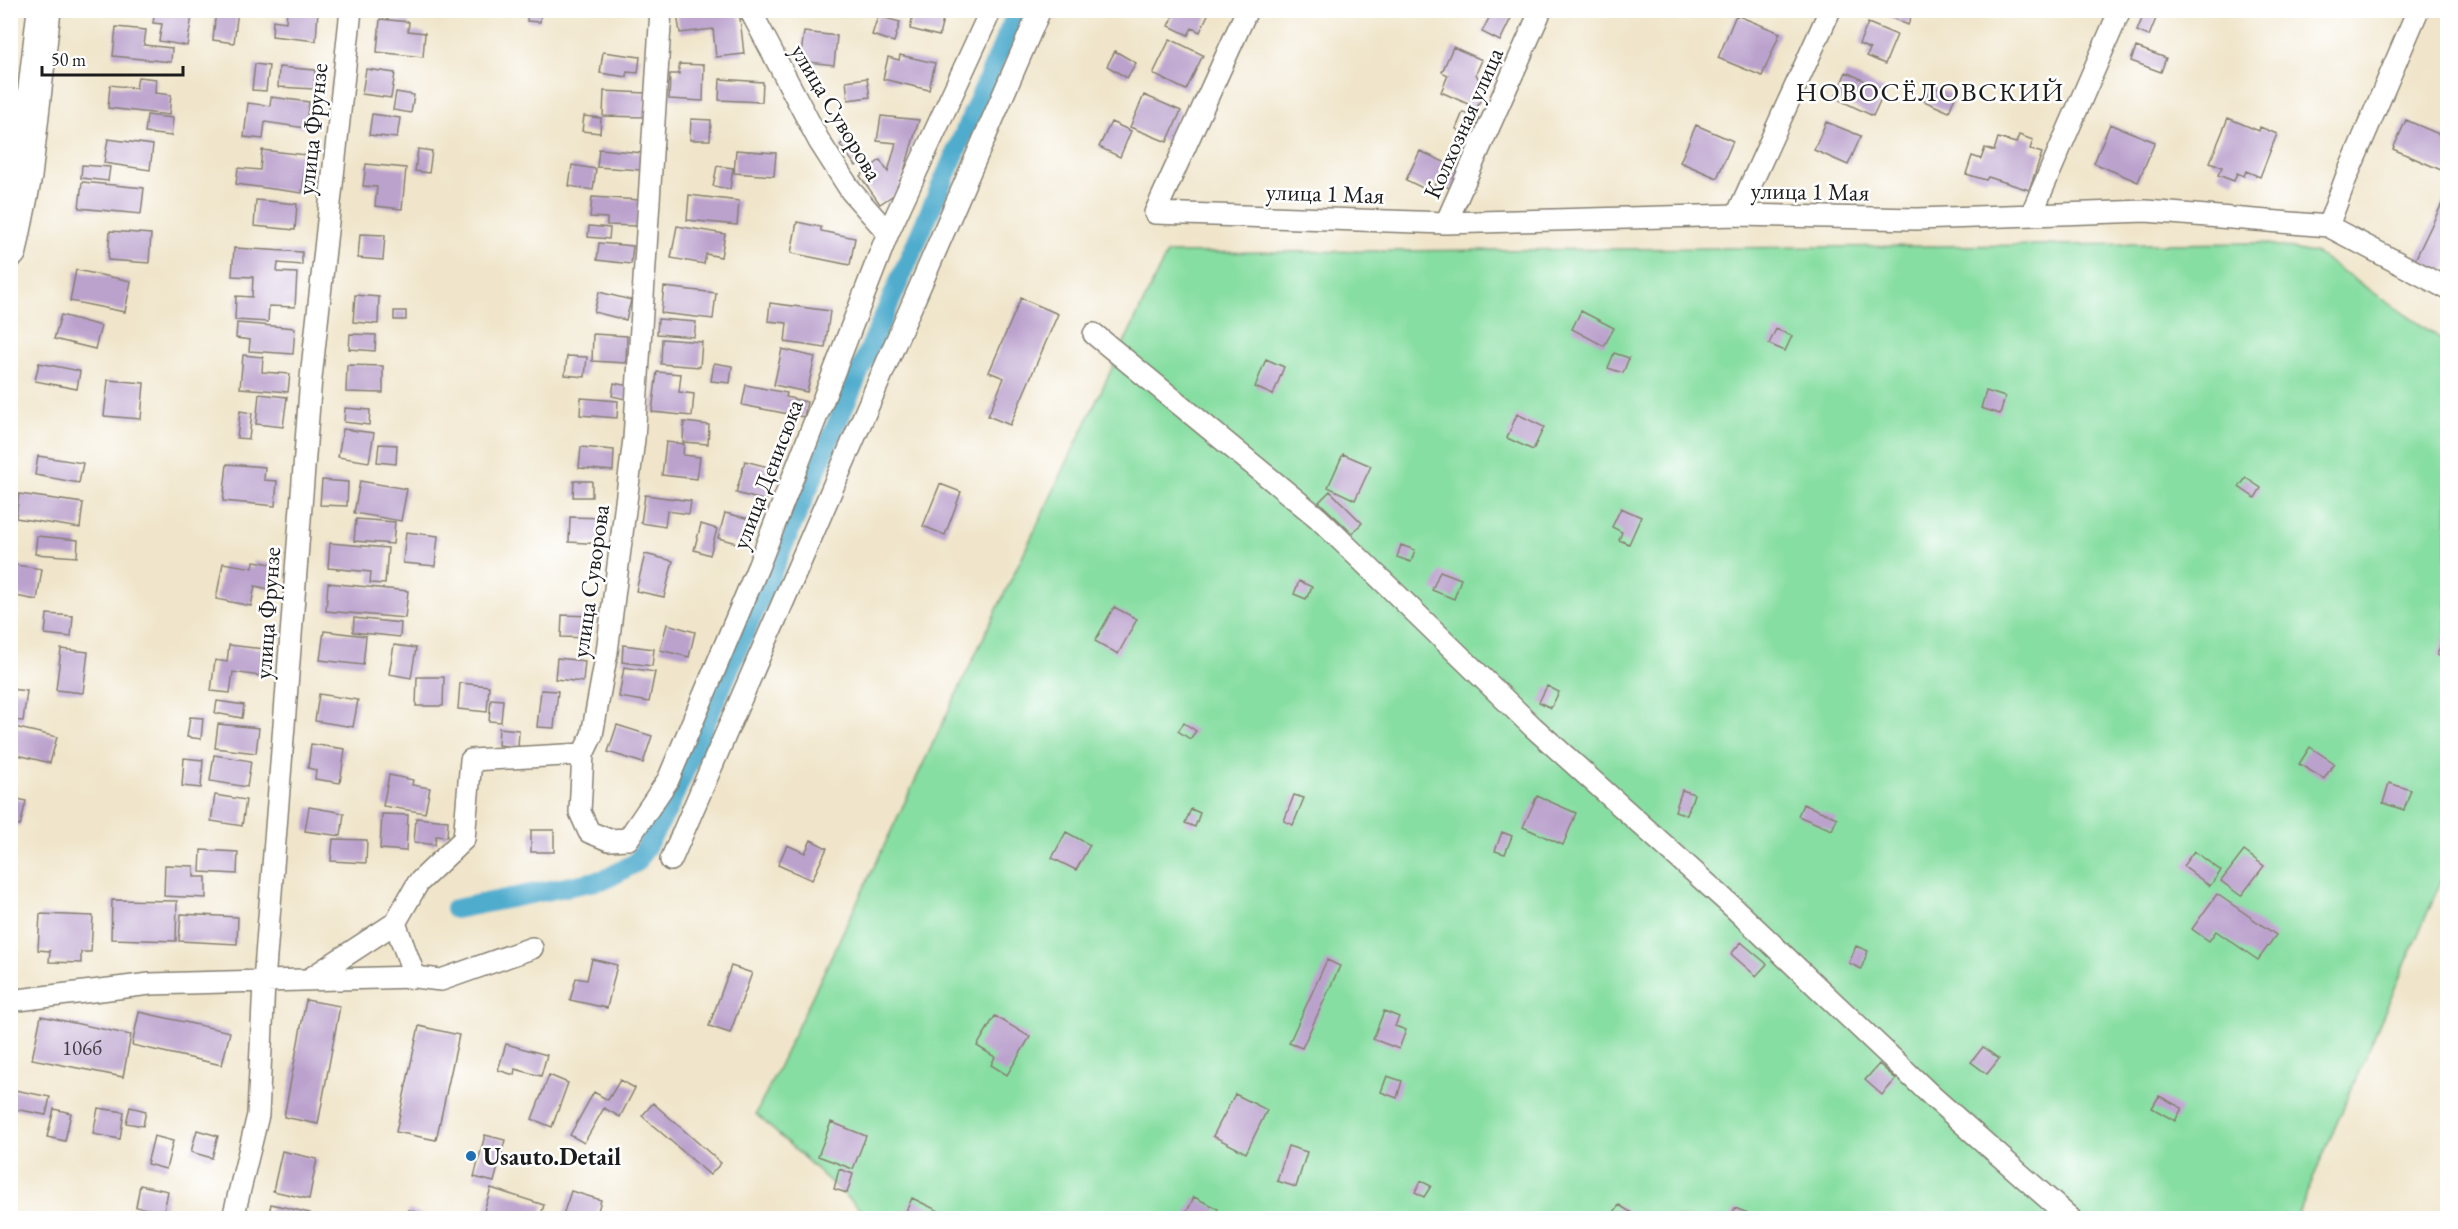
<svg xmlns="http://www.w3.org/2000/svg" width="2458" height="1229" font-family="'EB Garamond',serif">
<style>
.green{fill:#87dea2;stroke:#527d5f;stroke-width:1.5}
.lines{fill:none;stroke-linecap:round;stroke-linejoin:round}
.canal{stroke:#4faccd;stroke-width:20}
.building{fill:#bba2cd}
.minor-casing{stroke:#868073;stroke-width:24}
.primary-casing{stroke:#868073;stroke-width:36}
.minor{stroke:#fff;stroke-width:21}
.primary{stroke:#fff;stroke-width:33}
.poi-dot{fill:#1f6fb2;stroke:#fff;stroke-width:2}
.labels{text-anchor:middle;dominant-baseline:central;stroke-width:5;stroke-linejoin:round;paint-order:stroke}
.number-label{font-size:21px;fill:#443e48}
.street-label{font-size:24px;fill:#1c1c1c;stroke:#fff}
.poi-label{font-size:24px;font-weight:bold;fill:#1c1c1c;stroke:#fff;text-anchor:start}
.quarter-label{font-size:27px;letter-spacing:1.5px;fill:#1c1c1c;stroke:#fff}
</style>
<rect width="100%" height="100%" fill="#fff"/>
<filter id="ink" filterUnits="userSpaceOnUse"><feTurbulence type="fractalNoise" baseFrequency=".0167" numOctaves="2"/><feDisplacementMap in="SourceGraphic" scale="12" xChannelSelector="R" yChannelSelector="G"/><feConvolveMatrix kernelMatrix="1 2 1 2 8 2 1 2 1" color-interpolation-filters="sRGB"/></filter>
<filter id="wash" filterUnits="userSpaceOnUse"><feTurbulence type="fractalNoise" baseFrequency=".008" numOctaves="4" result="noise"/><feDisplacementMap in="SourceGraphic" scale="24" xChannelSelector="R" yChannelSelector="G"/><feGaussianBlur stdDeviation="1.35" result="paint"/><feColorMatrix in="noise" values="0 0 0 0 0 0 0 0 0 0 0 0 0 0 0 0 0 1.4 0 .05"/><feComposite in="paint" operator="in"/></filter>
<g filter="url(#wash)">
<rect width="100%" height="100%" fill="#f0e5ca"/>
<path class="green" d="M2263,243L2317,254L2447,343V867L2296,1218H870L756,1114L1167,253Z"/>
<g class="lines">
<path class="canal" d="M455,909L606,879L637,862L668,809L1018,10"/>
</g>
<g id="blocks">
<path class="building" d="M155,10H193L187,46L159,41L162,24L153,23Z
M216,10H238L234,43L213,40Z
M287,10H318L316,41L272,36L273,20L286,22Z
M528,10H541L540,22L527,21Z
M708,10H731L740,18L744,54L716,57L713,29L680,33L677,14Z
M791,10H809L807,15Z
M914,10L945,11L939,36L910,29Z
M1166,10H1210L1200,32L1192,28L1188,35L1169,26L1173,17L1165,13Z
M1493,10H1501L1512,16L1500,41L1482,32Z
M1873,10H1914L1908,25Z
M2145,11L2157,16L2149,36L2137,31Z
M1736,15L1780,33L1762,76L1718,58Z
M878,16L900,22L894,42L872,35Z
M380,19L409,22L408,31L425,33L423,57L377,52Z
M1868,23L1897,35L1885,64L1867,56L1870,49L1859,44Z
M116,27L146,30L144,45L172,48L171,62L113,56Z
M804,32L837,36L834,65L800,61Z
M1170,39L1203,55L1186,90L1153,74Z
M1453,47L1482,60L1476,74L1481,84L1486,86L1477,108L1441,92L1448,75L1442,72Z
M2136,47L2166,58L2161,72L2131,61Z
M1115,51L1136,63L1127,78L1107,66Z
M603,52L640,57L638,73L627,72V77L600,73Z
M900,55L935,63L929,90L883,79L888,57L899,60Z
M255,64L269,66L266,91L252,90Z
M679,64L704,65L703,101L669,99L670,74H679Z
M279,67L315,70L314,89L278,87Z
M366,69L395,73L391,98L362,94Z
M1846,72L1885,90L1873,116L1835,98Z
M138,77L156,79L155,93L171,95L169,115L108,108L110,85L136,88Z
M867,78L870,97L848,100L846,81Z
M720,79L763,82L762,102L719,100Z
M1931,86L1955,96L1949,112L1924,101Z
M604,91L646,93L645,117L603,116Z
M396,92L414,95L411,113L393,110Z
M1144,95L1181,111L1167,142L1130,127Z
M271,97L309,102L305,128L265,122L263,139L244,137L248,103L270,106Z
M1463,112L1480,120L1472,137L1456,129Z
M372,114L400,118L397,138L369,135Z
M147,115L173,118L171,136L145,133Z
M584,116L601,118L600,133L582,131Z
M881,116L919,120L898,192L880,204L860,176L880,160L888,172L896,143L877,141Z
M2228,118L2259,131L2260,127L2277,134L2260,177L2246,171L2244,176L2237,173L2234,181L2218,175L2222,167L2210,162Z
M691,119L711,120L710,140H690Z
M2406,120L2448,138V173L2393,149Z
M1111,122L1131,131L1120,157L1099,147Z
M1826,122L1861,136L1848,165L1814,150Z
M2110,124L2155,142L2138,182L2094,163Z
M1696,125L1733,141L1717,178L1680,162Z
M2019,135L2033,140L2030,149L2042,153L2029,190L1988,177L1986,180L1966,174L1972,156L1981,159L1985,148L1994,151L1998,138L2016,143Z
M849,138L865,159L856,166L840,145Z
M108,139L153,145L150,170L104,163Z
M418,149L432,151L429,173L415,171Z
M599,149L643,153L641,170L597,167Z
M262,150L306,155L302,193L236,184L238,168L260,170Z
M736,150L776,153L774,176L734,173Z
M1420,151L1464,171L1454,190L1436,182L1431,192L1406,180Z
M366,164L406,168L402,209L375,206L377,187L363,186Z
M82,165L110,167L108,181L81,178Z
M572,165L596,169L593,190L569,186Z
M717,166L733,168L730,189L713,186Z
M82,182L144,188L141,214L79,208Z
M2448,191V263L2442,275L2414,262Z
M689,195L739,201L737,225L687,220Z
M592,197L640,200L638,226L607,225V218L590,217Z
M256,200L297,204L295,230L254,226Z
M797,222L821,227V231L855,238L850,265L791,253Z
M589,226L610,228L609,239L588,237Z
M677,226L725,234L721,257L706,254L704,264L671,258Z
M110,231L151,234L149,263L108,260Z
M360,234L385,235L383,260L358,258Z
M599,243L633,246L631,264L597,260Z
M234,248L302,252V265L278,263L277,272L297,273L295,307L269,306L268,322L235,320L236,296L252,297L253,277L232,276Z
M76,270L131,281L125,312L70,301Z
M664,287L716,293L713,319L661,313Z
M599,292L631,300L626,320L594,312Z
M355,295L379,297L378,324L353,322Z
M1021,298L1058,314L1010,425L988,416L1004,378L989,372Z
M770,303L830,311L825,348L785,342L787,323L768,321Z
M394,311H406V320H394Z
M1581,311L1614,328L1604,346L1572,329Z
M61,315L101,326L95,349L54,339Z
M658,319L696,322L694,337L657,334Z
M237,323L295,328L293,354L249,351L250,340L236,338Z
M1776,329L1792,336L1785,351L1769,344Z
M350,334L376,335L375,351L349,349Z
M593,334L627,336L626,363L592,361Z
M662,339L702,342L700,367L661,364Z
M782,349L815,357L807,392L774,385Z
M1614,353L1629,358L1623,373L1608,368Z
M243,355L263,357L262,372L290,374L288,392L240,388Z
M567,356L587,357L585,377L565,375Z
M1266,359L1284,367L1273,395L1255,387Z
M39,363L80,371L77,389L35,381Z
M714,363L732,366L730,383L711,381Z
M347,365L383,366V393L346,392Z
M657,372L681,374L679,392L694,394L692,416L652,412Z
M108,380L144,383L141,419L104,416Z
M614,383L633,387L630,400L612,396Z
M746,385L787,393L786,397L807,402L804,417L742,405Z
M1986,391L2005,397L2000,414L1981,408Z
M259,394L287,397L283,427L256,424Z
M581,398L618,401L617,418L580,415Z
M345,408L370,410L369,425L344,422Z
M240,411L252,413L249,439L237,438Z
M1517,414L1544,427L1533,450L1507,438Z
M684,422L709,425L708,444L683,442Z
M343,429L374,433L369,462L338,457Z
M666,442L684,444L683,455L700,457L697,479L662,475Z
M379,444L397,445L396,464L377,462Z
M581,447L614,450L613,471L579,468Z
M1343,454L1371,466L1355,500L1328,487Z
M38,456L83,463L79,483L35,475Z
M745,461L776,469L766,501L736,493Z
M227,464L265,467L264,480L277,481L275,506L223,501Z
M2246,478L2261,488L2255,498L2239,487Z
M322,480L348,482L347,506L320,505Z
M360,481L407,489L401,521L354,513Z
M574,481H592V497H573Z
M940,484L961,492L945,535L923,526Z
M1330,491L1362,523L1352,533L1319,502Z
M19,494L83,503L80,528L16,518Z
M645,495L691,501L689,514L667,511L665,527L641,523Z
M1621,508L1641,517L1629,544L1619,540L1622,532L1612,527Z
M725,513L754,520L747,546L718,538Z
M570,517L604,518L603,544L569,542Z
M356,519L395,522L393,544L354,541Z
M701,524L717,529L710,555L694,550Z
M406,532L438,536L435,566L403,563Z
M37,536L78,540L77,557L35,554Z
M330,543L388,548L385,584L370,583L371,572L328,568Z
M1401,545L1415,550L1411,562L1397,557Z
M645,554L673,561L664,597L636,591Z
M254,561L277,565L273,590L255,586L251,606L216,599L223,563L253,568Z
M10,564L42,569L37,600L10,595Z
M1440,571L1461,579L1454,599L1432,590Z
M1299,581L1312,587L1306,599L1294,594Z
M328,583L408,591L405,618L326,611Z
M1114,607L1137,619L1118,654L1095,641Z
M47,614L73,616L71,637L45,634Z
M562,615L590,616L589,638L561,637Z
M354,618L401,623L400,637L353,632Z
M667,624L695,632L689,657L660,650Z
M324,631L366,636L363,665L320,660Z
M2445,633L2448,634V659L2437,655Z
M229,645L264,649L260,676L233,672L230,693L211,691L215,660L227,662Z
M394,645L416,648L411,678L389,674Z
M623,645L654,649L652,666L622,662Z
M61,649L88,652L83,693L56,690Z
M557,658L585,661L583,682L555,679Z
M624,667L655,672L649,702L619,697Z
M417,677H444L443,706H416Z
M460,683L489,686L487,712L458,709Z
M1547,686L1559,692L1551,708L1539,702Z
M10,689L27,691L23,721L10,720Z
M541,690L558,691L554,728L537,727Z
M319,694L358,700L353,727L315,721Z
M491,699L503,700L501,722L489,721Z
M217,701L244,705L242,718L215,713Z
M190,717L203,718L201,739L187,737Z
M1184,723L1196,731L1190,739L1178,731Z
M218,724L259,728L256,753L215,748Z
M617,725L652,736L643,763L608,752Z
M10,726L57,737L50,763L10,753Z
M499,728L519,730L518,747L498,745Z
M311,744L345,749L340,783L315,779L316,770L308,768Z
M2310,747L2334,763L2324,779L2299,764Z
M214,755L251,761L247,787L210,781Z
M184,758L203,760L201,788L182,786Z
M389,775L413,780L412,785L430,788L425,813L383,806Z
M2389,783L2411,790L2404,810L2383,803Z
M1682,790L1694,794L1687,815L1675,811Z
M215,795L246,800L242,826L211,821Z
M1294,795L1304,798L1293,825L1284,821Z
M1537,796L1576,813L1563,845L1523,827Z
M10,797L26,801L20,826L10,824Z
M1803,804L1837,818L1832,830L1798,816Z
M309,807L344,813L341,836L305,831Z
M1191,809L1200,813L1195,827L1185,823Z
M382,814L408,815L406,851L380,849Z
M416,818L448,821L447,837L436,836L435,845L414,842Z
M531,830H554V852H531Z
M1066,832L1090,845L1076,870L1052,858Z
M1502,832L1512,836L1505,854L1495,851Z
M333,839L367,840L366,863L331,861Z
M811,840L827,848L812,880L778,865L787,845L805,853Z
M201,850L238,852L237,874L200,872Z
M2194,851L2221,871L2210,886L2183,866Z
M2244,851L2264,866L2241,896L2221,881Z
M165,865L194,866V877H206V898L164,896Z
M2217,894L2276,935L2258,960L2216,931L2209,941L2192,929Z
M112,900L177,901L176,941L111,939Z
M40,914L93,916L91,952H81V963L49,962L50,951L38,950Z
M181,914L238,917L237,944L179,941Z
M1741,942L1767,964L1756,976L1731,954Z
M1856,946L1868,951L1861,969L1849,963Z
M592,959L617,965L607,1008L570,1000L576,978L587,980Z
M1327,960L1340,966L1302,1048L1289,1043Z
M731,966L752,973L730,1033L709,1026Z
M306,1000L340,1006L318,1124L284,1117Z
M1384,1011L1399,1017L1395,1026L1406,1030L1399,1049L1373,1039Z
M139,1012L230,1032L222,1065L132,1045Z
M41,1016L131,1035L123,1077L32,1059Z
M995,1016L1030,1037L1007,1075L991,1065L995,1057L977,1046Z
M419,1026L459,1035L436,1140L396,1132Z
M506,1044L547,1055L541,1076L515,1069L514,1075L498,1070Z
M1983,1047L1999,1059L1987,1074L1971,1062Z
M1879,1064L1896,1079L1882,1095L1865,1080Z
M549,1075L568,1083L552,1127L532,1119Z
M1387,1076L1402,1081L1397,1098L1381,1092Z
M620,1080L635,1088L620,1117L604,1108L584,1143L570,1135L594,1092L608,1100Z
M10,1089L50,1097L46,1115L10,1108Z
M1235,1094L1267,1110L1246,1153L1213,1136Z
M2159,1096L2182,1108L2175,1121L2152,1108Z
M653,1103L721,1163L710,1175L642,1116Z
M130,1107L146,1111L143,1126L126,1123Z
M98,1108L124,1112L120,1139L93,1134Z
M54,1109L71,1113L65,1141L47,1137Z
M831,1122L866,1136L853,1169L818,1156Z
M197,1130L218,1136L212,1158L191,1152Z
M485,1135L505,1140L494,1182L474,1177Z
M154,1136L173,1141L166,1169L147,1164Z
M1288,1146L1307,1152L1296,1187L1277,1181Z
M282,1151L317,1159L309,1199L273,1191Z
M839,1169L853,1174L847,1193L834,1189Z
M1421,1181L1431,1186L1424,1197L1415,1192Z
M140,1185L168,1191L164,1212L136,1207Z
M491,1188L544,1205L540,1218H498L483,1214Z
M571,1191L601,1200L596,1218H562Z
M1194,1197L1218,1209L1213,1218H1184Z
M912,1198L943,1213L940,1218H903Z
M271,1204L310,1213L309,1218H268Z
M1619,1205L1632,1213L1629,1218H1610Z
M1735,1208L1755,1216L1754,1218H1730Z
M409,1210L432,1218H406Z"/>
</g>
</g>
<g filter="url(#ink)">
<use href="#blocks" fill-opacity="0" stroke="#868073" stroke-width="1.5"/>
<g class="lines">
<g class="minor-casing">
<path id="minor" d="M750,10L819,141L851,191L888,233
M1247,10L1155,213L1446,223L1737,215L1917,219L2146,211L2328,226L2448,289
M1737,215L1830,10
M2031,215L2120,10
M1446,223L1541,10
M2328,226L2346,178L2418,10
M1094,334L1318,518L1533,727L1734,908L1933,1097L2070,1218
M583,754L580,812L589,832L609,840L628,839L668,780L758,567L888,233L991,10
M671,860L1040,10
M395,923L415,977
M311,978L395,923L418,883L464,839L471,760L583,754L592,735L607,652L634,439L661,10
M10,1001L150,984L415,977L441,980L532,948
M233,1218L258,1115L264,982L311,378L351,10"/>
</g>
<g class="primary-casing">
<path id="primary" d="M10,251L25,176L44,10"/>
</g>
<use href="#minor" class="minor"/>
<use href="#primary" class="primary"/>
</g>
</g>
<circle class="poi-dot" cx="471" cy="1156" r="6"/>
<g class="labels">
<g class="number-label">
<text x="82" y="1047">106б</text>
</g>
<g class="street-label">
<text transform="translate(837 112) rotate(59)">улица Суворова</text>
<text transform="translate(1463 123) rotate(-66)">Колхозная улица</text>
<text transform="translate(312 129) rotate(-84)">улица Фрунзе</text>
<text transform="translate(1810 191) rotate(1)">улица 1 Мая</text>
<text transform="translate(1325 193) rotate(2)">улица 1 Мая</text>
<text transform="translate(767 474) rotate(-69)">улица Денисюка</text>
<text transform="translate(590 581) rotate(-82)">улица Суворова</text>
<text transform="translate(267 613) rotate(-86)">улица Фрунзе</text>
</g>
<g class="poi-label">
<text x="483" y="1156">Usauto.Detail</text>
</g>
<g class="quarter-label">
<text x="1930" y="91">НОВОСЁЛОВСКИЙ</text>
</g>
</g>
<rect width="2458" height="1229" fill="none" stroke="#fff" stroke-width="36"/>
<path d="M42 66v9h141v-9" fill="none" stroke="#1c1c1c" stroke-width="3"/>
<text x="51" y="66" font-size="18" fill="#1c1c1c" stroke="#ffffff" stroke-width="4.5" paint-order="stroke">50 m</text>
</svg>
